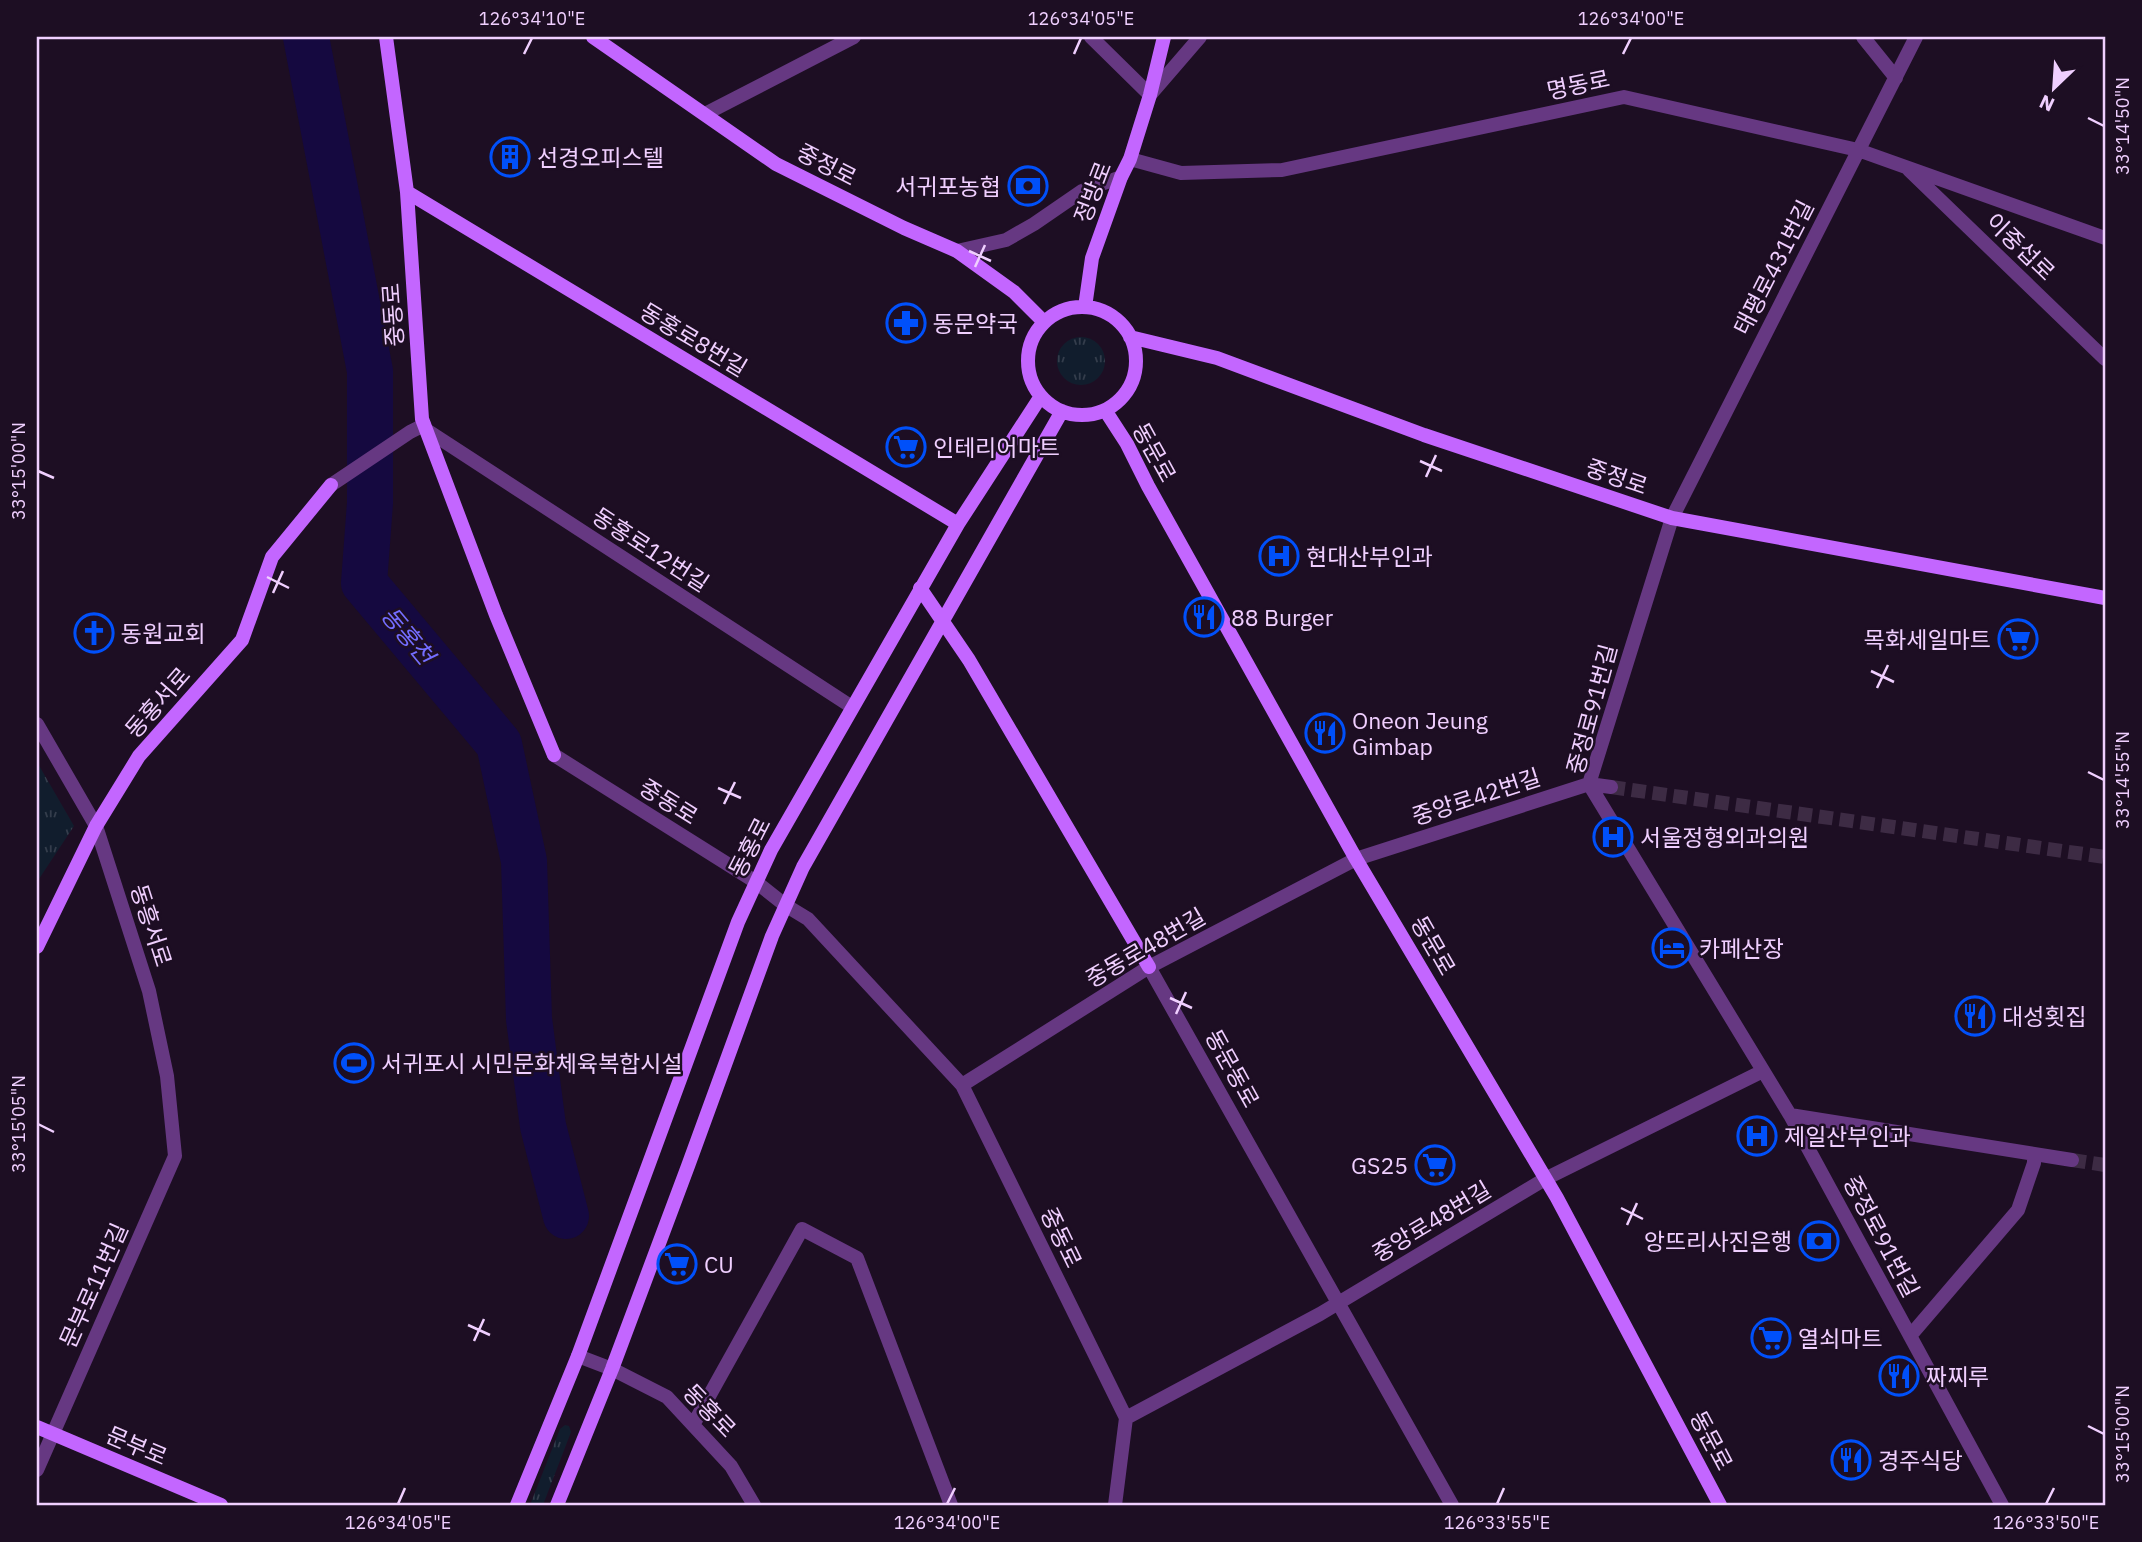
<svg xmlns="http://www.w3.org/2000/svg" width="2142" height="1542" font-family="'IBM Plex Sans','Noto Sans KR',sans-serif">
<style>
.grass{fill:url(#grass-tufts)}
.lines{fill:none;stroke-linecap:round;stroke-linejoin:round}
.river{stroke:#150940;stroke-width:46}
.street-tunnel{stroke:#3d2b44;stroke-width:14;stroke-dasharray:14 7;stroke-linecap:butt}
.street{stroke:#663882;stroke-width:14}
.secondary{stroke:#c366ff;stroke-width:14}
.ticks{fill:none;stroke:#f0cfff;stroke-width:2.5}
.labels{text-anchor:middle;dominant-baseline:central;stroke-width:5;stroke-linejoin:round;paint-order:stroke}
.street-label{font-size:23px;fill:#f0cfff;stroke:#1d0e23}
.poi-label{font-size:23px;fill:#f0cfff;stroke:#1d0e23;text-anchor:start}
.water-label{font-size:24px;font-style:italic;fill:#746dff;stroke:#1d0e23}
.neatline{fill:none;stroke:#f0cfff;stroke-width:2.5}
.ticks-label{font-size:18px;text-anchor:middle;fill:#f0cfff}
</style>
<defs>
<pattern id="grass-tufts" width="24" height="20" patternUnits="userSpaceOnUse" patternTransform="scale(1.75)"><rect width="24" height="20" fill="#111d2d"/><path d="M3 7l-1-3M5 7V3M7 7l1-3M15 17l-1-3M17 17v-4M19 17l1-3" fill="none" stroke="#343d4c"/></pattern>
</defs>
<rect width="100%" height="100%" fill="#1d0e23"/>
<path class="grass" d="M1057 361a24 24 0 1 1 48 0a24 24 0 1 1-48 0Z
M37,762L74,826L37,882Z
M565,1425L569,1426L571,1432L543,1505H530L560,1429Z"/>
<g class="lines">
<path class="river" d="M306,37L370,371V503L364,583L499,744L524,861L529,1019L543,1126L566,1216"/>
<path class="street-tunnel" d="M1611,787L2105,857
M2072,1160L2105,1165"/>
<path class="street" d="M1091,37L1150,95L1200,37
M1863,37L1896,78
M1916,37L1672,518L1589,784L1790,1115L2002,1505
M705,114L854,37
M1130,159L1181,173L1282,170L1624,97L1858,150L2105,238
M1909,170L2105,359
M957,251L1006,240L1034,224L1082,191L1121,177
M425,429L852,707
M331,485L410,432L424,425
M37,724L96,826L149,991L167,1076L175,1156L37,1470
M554,755L756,882L785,905L808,919L962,1085L1126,1418L1115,1505
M1149,967L1452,1505
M962,1085L1149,967L1356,859L1589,784L1611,787
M1790,1115L2072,1160
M1910,1336L2018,1210L2034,1163V1154
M578,1356L612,1369L667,1397L731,1466L754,1505
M1126,1418L1320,1314L1545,1179L1763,1071
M693,1425L802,1229L857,1258L951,1505"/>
<path class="secondary" d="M386,37L407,192L422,419L496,615L554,755
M593,37L776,164L904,228L957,251L1014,292L1044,322
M407,192L958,524
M1085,307L1092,258L1121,177L1130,159L1150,95L1164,37
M1028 361a54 54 0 1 1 108 0a54 54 0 1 1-108 0Z
M1130,337L1217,358L1424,435L1672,518L2105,598
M1105,410L1127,444L1148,486L1356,859L1557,1198L1720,1505
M920,588L969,660L1149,967
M37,947L96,826L139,756L242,640L272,557L331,485
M37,1427L221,1505
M517,1505L578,1356L738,922L771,850L958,524L1041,396
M557,1505L612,1369L688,1166L772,936L803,867L1062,411"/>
</g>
<path class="ticks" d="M524,54L532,38M1074,54L1081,38M1623,54L1631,38M2088,118L2104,126M969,251L991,261M975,267L985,245M1420,461L1442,471M38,471L54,478M1426,477L1436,455M267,577L289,588M273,593L283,571M1871,671L1894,682M1877,688L1888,665M2088,772L2104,780M718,788L741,798M724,804L735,782M1170,998L1192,1008M1176,1014L1186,992M38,1124L54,1132M1621,1208L1643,1219M1627,1225L1637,1203M468,1325L490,1335M474,1341L484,1319M2088,1426L2104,1434M398,1504L405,1488M947,1504L955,1488M1497,1504L1504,1488M2046,1504L2054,1488"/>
<defs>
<g id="building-ring" transform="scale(2.0125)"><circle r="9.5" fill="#1d0e23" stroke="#0050fa" stroke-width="1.5"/><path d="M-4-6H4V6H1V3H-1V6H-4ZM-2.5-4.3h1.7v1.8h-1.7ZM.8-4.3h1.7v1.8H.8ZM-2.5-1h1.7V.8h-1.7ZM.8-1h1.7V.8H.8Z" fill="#0050fa"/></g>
<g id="bank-ring" transform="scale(2.0125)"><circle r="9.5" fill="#1d0e23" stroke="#0050fa" stroke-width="1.5"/><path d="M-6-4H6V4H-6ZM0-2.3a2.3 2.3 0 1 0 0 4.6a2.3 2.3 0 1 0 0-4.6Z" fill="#0050fa"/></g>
<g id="pharmacy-ring" transform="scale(2.0125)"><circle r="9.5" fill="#1d0e23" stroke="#0050fa" stroke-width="1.5"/><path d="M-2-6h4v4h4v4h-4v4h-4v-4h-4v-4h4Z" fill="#0050fa"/></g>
<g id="supermarket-ring" transform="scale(2.0125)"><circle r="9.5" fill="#1d0e23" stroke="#0050fa" stroke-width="1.5"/><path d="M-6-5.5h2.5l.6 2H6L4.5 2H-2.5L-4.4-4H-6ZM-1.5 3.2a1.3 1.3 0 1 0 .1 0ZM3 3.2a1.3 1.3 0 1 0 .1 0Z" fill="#0050fa"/></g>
<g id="hospital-ring" transform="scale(2.0125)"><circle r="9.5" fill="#1d0e23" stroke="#0050fa" stroke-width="1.5"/><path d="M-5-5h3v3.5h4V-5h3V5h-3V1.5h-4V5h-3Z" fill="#0050fa"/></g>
<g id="restaurant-ring" transform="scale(2.0125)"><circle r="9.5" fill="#1d0e23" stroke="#0050fa" stroke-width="1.5"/><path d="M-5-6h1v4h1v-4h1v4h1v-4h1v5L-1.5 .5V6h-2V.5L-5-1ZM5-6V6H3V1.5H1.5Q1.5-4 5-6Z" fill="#0050fa"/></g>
<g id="church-ring" transform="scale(2.0125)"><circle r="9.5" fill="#1d0e23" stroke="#0050fa" stroke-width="1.5"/><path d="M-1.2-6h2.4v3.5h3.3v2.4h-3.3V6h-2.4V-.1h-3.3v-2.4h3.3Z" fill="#0050fa"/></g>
<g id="hotel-ring" transform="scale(2.0125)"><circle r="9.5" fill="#1d0e23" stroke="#0050fa" stroke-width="1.5"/><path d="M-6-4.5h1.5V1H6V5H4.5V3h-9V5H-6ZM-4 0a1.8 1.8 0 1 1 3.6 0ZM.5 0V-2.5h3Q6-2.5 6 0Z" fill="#0050fa"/></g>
<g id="stadium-ring" transform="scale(2.0125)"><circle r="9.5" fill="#1d0e23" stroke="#0050fa" stroke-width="1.5"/><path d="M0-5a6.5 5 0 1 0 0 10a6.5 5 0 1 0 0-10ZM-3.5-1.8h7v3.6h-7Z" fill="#0050fa"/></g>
</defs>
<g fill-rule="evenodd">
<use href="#building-ring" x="510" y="157"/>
<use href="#bank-ring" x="1028" y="186"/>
<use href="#pharmacy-ring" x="906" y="323"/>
<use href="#supermarket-ring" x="906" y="447"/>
<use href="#hospital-ring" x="1279" y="556"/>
<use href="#restaurant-ring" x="1204" y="617"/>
<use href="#church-ring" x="94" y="633"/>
<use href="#supermarket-ring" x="2018" y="639"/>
<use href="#restaurant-ring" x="1325" y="733"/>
<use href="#hospital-ring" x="1613" y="837"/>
<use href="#hotel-ring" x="1672" y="948"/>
<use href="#restaurant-ring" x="1975" y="1016"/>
<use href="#stadium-ring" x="354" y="1063"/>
<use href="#hospital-ring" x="1757" y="1136"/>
<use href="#supermarket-ring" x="1435" y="1165"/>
<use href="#bank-ring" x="1819" y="1241"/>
<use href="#supermarket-ring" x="677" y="1264"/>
<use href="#supermarket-ring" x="1771" y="1338"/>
<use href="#restaurant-ring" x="1899" y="1376"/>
<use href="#restaurant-ring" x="1851" y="1460"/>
</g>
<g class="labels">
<g class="street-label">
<text transform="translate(1578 84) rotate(-12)">명동로</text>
<text transform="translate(827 164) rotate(27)">중정로</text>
<text transform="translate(1092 192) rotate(-69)">정방로</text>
<text transform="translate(2021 246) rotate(44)">이중섭로</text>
<text transform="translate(1773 267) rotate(-63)">태평로431번길</text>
<text transform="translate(392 315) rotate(-94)">중동로</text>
<text transform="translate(694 339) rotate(31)">동홍로8번길</text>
<text transform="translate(1155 452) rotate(61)">동문로</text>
<text transform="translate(1617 476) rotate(19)">중정로</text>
<text transform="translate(651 549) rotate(33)">동홍로12번길</text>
<text transform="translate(157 702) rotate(-49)">동홍서로</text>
<text transform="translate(1591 709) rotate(-75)">중정로91번길</text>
<text transform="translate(1476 796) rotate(-18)">중앙로42번길</text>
<text transform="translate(669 801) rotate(32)">중동로</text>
<text transform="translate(749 847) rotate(-63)">동홍로</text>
<text transform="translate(152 925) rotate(72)">동흥서로</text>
<text transform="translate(1434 945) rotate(60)">동문로</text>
<text transform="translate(1145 947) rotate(-30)">중동로48번길</text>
<text transform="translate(1233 1068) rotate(61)">동문동로</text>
<text transform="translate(1431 1221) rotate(-31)">중앙로48번길</text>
<text transform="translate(1882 1236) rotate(62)">중정로91번길</text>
<text transform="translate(1062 1237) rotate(64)">중동로</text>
<text transform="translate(93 1285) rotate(-66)">문부로11번길</text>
<text transform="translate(710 1410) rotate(46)">동홍로</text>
<text transform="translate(1712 1440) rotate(62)">동문로</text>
<text transform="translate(137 1445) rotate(23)">문부로</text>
</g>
<g class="poi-label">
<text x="537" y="157">선경오피스텔</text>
<text x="1001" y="186" text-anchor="end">서귀포농협</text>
<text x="933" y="323">동문약국</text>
<text x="933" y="447">인테리어마트</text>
<text x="1306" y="556">현대산부인과</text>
<text x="1231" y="617">88 Burger</text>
<text x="121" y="633">동원교회</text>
<text x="1991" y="639" text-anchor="end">목화세일마트</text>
<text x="1352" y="720">Oneon Jeung<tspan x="1352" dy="26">Gimbap</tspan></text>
<text x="1640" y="837">서울정형외과의원</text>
<text x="1699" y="948">카페산장</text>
<text x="2002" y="1016">대성횟집</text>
<text x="381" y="1063">서귀포시 시민문화체육복합시설</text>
<text x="1784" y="1136">제일산부인과</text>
<text x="1408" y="1165" text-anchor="end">GS25</text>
<text x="1792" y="1241" text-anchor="end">앙뜨리사진은행</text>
<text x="704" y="1264">CU</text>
<text x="1798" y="1338">열쇠마트</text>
<text x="1926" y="1376">짜찌루</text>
<text x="1878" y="1460">경주식당</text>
</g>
<g class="water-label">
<text transform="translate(408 635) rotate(50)">동홍천</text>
</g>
</g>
<rect width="2142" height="1542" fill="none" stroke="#1d0e23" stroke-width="77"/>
<g transform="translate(2054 88) rotate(205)" stroke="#1d0e23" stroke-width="5" paint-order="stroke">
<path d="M0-5L12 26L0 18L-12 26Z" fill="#f0cfff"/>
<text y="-10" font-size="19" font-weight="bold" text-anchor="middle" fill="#f0cfff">N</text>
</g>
<rect x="38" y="38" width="2066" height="1466" class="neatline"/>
<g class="ticks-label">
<text x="532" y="25">126°34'10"E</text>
<text x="1081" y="25">126°34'05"E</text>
<text x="1631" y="25">126°34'00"E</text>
<text transform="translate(2123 126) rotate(-90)" y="6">33°14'50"N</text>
<text transform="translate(19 471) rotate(-90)" y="6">33°15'00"N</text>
<text transform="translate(2123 780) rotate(-90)" y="6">33°14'55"N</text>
<text transform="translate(19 1124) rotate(-90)" y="6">33°15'05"N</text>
<text transform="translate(2123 1434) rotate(-90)" y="6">33°15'00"N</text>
<text x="398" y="1529">126°34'05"E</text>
<text x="947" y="1529">126°34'00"E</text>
<text x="1497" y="1529">126°33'55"E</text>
<text x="2046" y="1529">126°33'50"E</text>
</g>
</svg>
